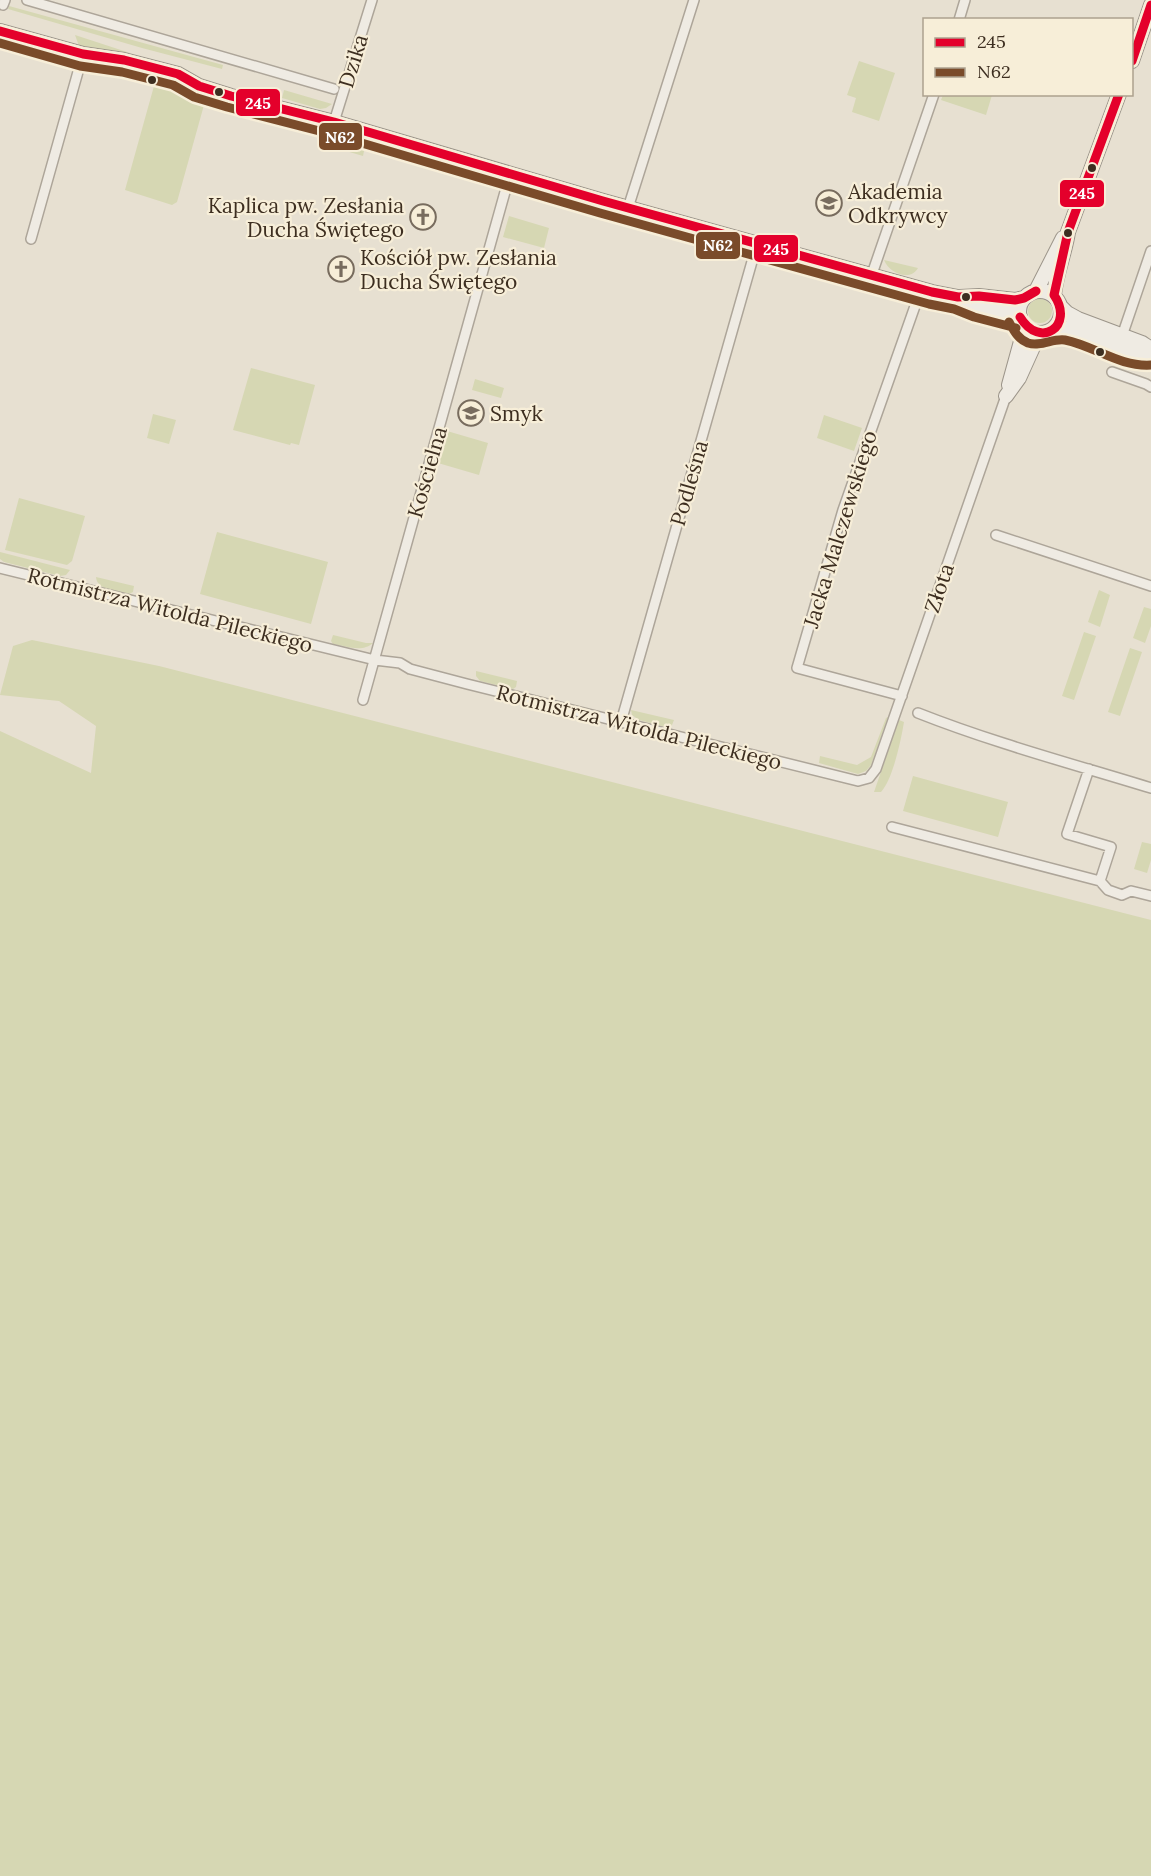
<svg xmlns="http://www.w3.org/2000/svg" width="1151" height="1876" font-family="Lora,serif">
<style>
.green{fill:#d6d7b3}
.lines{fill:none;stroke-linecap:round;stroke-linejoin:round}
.street-casing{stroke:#ada599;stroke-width:12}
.secondary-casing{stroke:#9c958a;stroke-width:16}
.street{stroke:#efebe3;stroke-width:9}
.secondary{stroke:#efebe3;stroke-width:14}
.bus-1-casing{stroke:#f7eed8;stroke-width:14}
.bus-2-casing{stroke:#f7eed8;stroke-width:14}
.bus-1{stroke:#e4002b;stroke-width:9}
.bus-2{stroke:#7a4b2a;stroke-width:9}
.bus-dot{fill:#3d2e20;stroke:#f7eed8;stroke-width:2}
.labels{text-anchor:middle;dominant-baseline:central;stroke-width:4.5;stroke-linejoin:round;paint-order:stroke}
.street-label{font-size:21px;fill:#3d2e20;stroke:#f7eed8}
.poi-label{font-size:21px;fill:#3d2e20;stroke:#f7eed8;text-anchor:start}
.line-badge{stroke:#f7eed8;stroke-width:2}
.badge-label{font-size:16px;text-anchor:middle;font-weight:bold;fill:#fff}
</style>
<rect width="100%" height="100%" fill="#e7e0d1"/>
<path class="green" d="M9,6L223,65L222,69L142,48L8,9Z
M75,35L130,53L79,46Z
M859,61L895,73L879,121L852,112L856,98L847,95Z
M154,86L200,98L204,105L177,202L172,205L125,190Z
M284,90L332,104L326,108L320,109L282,98Z
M943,95V94L992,95L986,115L941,100Z
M336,138L341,139L340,144L344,146L346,140L365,146L363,156L336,148Z
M509,216L549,228L544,248L503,237Z
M884,260L918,268C910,282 889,273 884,260Z
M1028 311a12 12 0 1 1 24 0a12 12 0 1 1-24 0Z
M251,368L315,385L299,445L291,443L290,445L233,430Z
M475,379L504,388L501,398L472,390Z
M153,414L176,420L169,444L147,438Z
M824,415L862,428L854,451L817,438Z
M447,431L488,443L479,475L438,463Z
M19,498L85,516L72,561L67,565L5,550Z
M217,532L328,562L311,624L200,594Z
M0,552L70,570L66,575L60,576L4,562L0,559Z
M96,577L134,586L133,592L129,594C118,591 97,591 96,577Z
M1099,590L1110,595L1100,627L1088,622Z
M1144,607L1151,609V626L1145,643L1133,638Z
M1084,632L1096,636L1074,700L1062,696Z
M333,635L366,643H373C362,653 346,646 333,644L331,641Z
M32,640L159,666L1151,920V1876H0V731L91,773L96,726L59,701L0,695L13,646Z
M1130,648L1142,652L1120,716L1108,712Z
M476,671L517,681L516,687L513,689L480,681L476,676Z
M631,710L674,720L672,725L669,728L639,720L632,715Z
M888,717L871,765L866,771L858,774L819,763L820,756L857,765L871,757L886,718Z
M899,720L904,722C901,740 893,779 881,792H874Z
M913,776L1008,802L998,837L903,811Z
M1142,842L1151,844V860L1147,873L1134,869Z"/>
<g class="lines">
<g class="street-casing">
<path id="street" d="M27,0L334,89
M3,5L5,0
M959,20L965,0
M334,122L372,0
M628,208L694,0
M31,239L83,54
M872,274L934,94
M1122,336L1151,251
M1112,372L1146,384L1151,387
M996,535L1151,586
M0,568L375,660L400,663L410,669L467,684L858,781L869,778L876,769L1006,396
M902,696L797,668L843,510L921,289
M363,700L510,174
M918,713C994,743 1073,764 1151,788
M621,722L757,244
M892,827L1100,881L1111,847L1067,834L1089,769
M1100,881L1108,890L1122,895L1131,891L1151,896"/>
</g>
<g class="secondary-casing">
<path id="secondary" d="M0,31L83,54L124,60L178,74L199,86L231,96L334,122L603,201L932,292L958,297L978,306L1009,313L1020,317
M1132,61L1151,5
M1019 312a21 21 0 1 1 42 0a21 21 0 1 1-42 0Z
M1036,291L1063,238
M1054,295C1056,273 1065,253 1068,232L1119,94
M960,297L979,296L1015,300L1024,298
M1061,307L1067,313L1078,319L1142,343L1151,349
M1054,329L1066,328L1138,354L1151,353
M1009,385L1025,327
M1006,396L1019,378L1033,347L1042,333"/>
</g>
<use href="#street" class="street"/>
<use href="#secondary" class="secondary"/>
<g class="bus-1-casing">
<path id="bus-1" d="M0,31L83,54L124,60L178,74L199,86L231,96L334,122L603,201L932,292L958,297L979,296L1015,300L1024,298L1036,291
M1132,61L1151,5
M1054,295L1068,232L1119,94
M1020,317C1040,350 1075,326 1054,295"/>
</g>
<g class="bus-2-casing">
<path id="bus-2" d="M0,43L80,66L122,72L173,85L194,97L227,107L331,134L600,213L929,304L954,309L974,317L1016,328
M1009,322C1014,331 1018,339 1028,343C1041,347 1053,338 1065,340C1095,346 1119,367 1151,365"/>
</g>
<use href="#bus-1" class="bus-1"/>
<use href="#bus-2" class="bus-2"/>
</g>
<defs>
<g id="school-ring" transform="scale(1.35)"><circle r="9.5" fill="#f7eed8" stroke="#786c5e" stroke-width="1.5"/><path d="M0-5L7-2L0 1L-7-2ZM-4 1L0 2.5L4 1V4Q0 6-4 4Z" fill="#786c5e"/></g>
<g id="church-ring" transform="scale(1.35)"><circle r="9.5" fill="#f7eed8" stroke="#786c5e" stroke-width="1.5"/><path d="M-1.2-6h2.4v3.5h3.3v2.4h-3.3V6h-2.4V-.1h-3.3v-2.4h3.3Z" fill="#786c5e"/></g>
</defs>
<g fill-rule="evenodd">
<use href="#school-ring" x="829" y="203"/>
<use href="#church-ring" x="423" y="217"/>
<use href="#church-ring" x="341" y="269"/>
<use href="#school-ring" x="471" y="413"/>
</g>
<g class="bus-dot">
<circle cx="152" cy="80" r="5"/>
<circle cx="219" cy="92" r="5"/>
<circle cx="1092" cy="168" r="5"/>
<circle cx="1068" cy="233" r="5"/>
<circle cx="966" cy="297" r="5"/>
<circle cx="1100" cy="352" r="5"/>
</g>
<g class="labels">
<g class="street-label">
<text transform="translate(353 61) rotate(-73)">Dzika</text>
<text transform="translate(427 472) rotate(-74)">Kościelna</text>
<text transform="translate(689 483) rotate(-74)">Podleśna</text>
<text transform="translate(840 529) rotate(-73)">Jacka Malczewskiego</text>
<text transform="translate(939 588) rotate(-71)">Złota</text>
<text transform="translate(170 610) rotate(14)">Rotmistrza Witolda Pileckiego</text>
<text transform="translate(639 727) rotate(14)">Rotmistrza Witolda Pileckiego</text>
</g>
<g class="poi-label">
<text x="848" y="191">Akademia<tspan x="848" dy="24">Odkrywcy</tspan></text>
<text x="404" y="205" text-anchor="end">Kaplica pw. Zesłania<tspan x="404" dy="24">Ducha Świętego</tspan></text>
<text x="360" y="257">Kościół pw. Zesłania<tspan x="360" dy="24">Ducha Świętego</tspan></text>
<text x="490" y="413">Smyk</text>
</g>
</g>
<g class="line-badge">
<rect x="235" y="88" width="46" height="29" rx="6" fill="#e4002b"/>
<rect x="318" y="122" width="45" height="29" rx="6" fill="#7a4b2a"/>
<rect x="1059" y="179" width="46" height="29" rx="6" fill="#e4002b"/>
<rect x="695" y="231" width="46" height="29" rx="6" fill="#7a4b2a"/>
<rect x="753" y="234" width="46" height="29" rx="6" fill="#e4002b"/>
</g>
<g class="badge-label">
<text x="258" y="109">245</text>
<text x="340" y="143">N62</text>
<text x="1082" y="199">245</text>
<text x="718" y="251">N62</text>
<text x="776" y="255">245</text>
</g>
<rect x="923" y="18" width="210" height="78" fill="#f7eed8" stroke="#ada18e" stroke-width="1.5"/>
<rect x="935" y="38" width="30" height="9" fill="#e4002b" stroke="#ada18e" stroke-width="1.5"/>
<text x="977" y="48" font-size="18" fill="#3d2e20">245</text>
<rect x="935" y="68" width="30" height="9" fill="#7a4b2a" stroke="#ada18e" stroke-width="1.5"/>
<text x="977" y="78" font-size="18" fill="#3d2e20">N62</text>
</svg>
